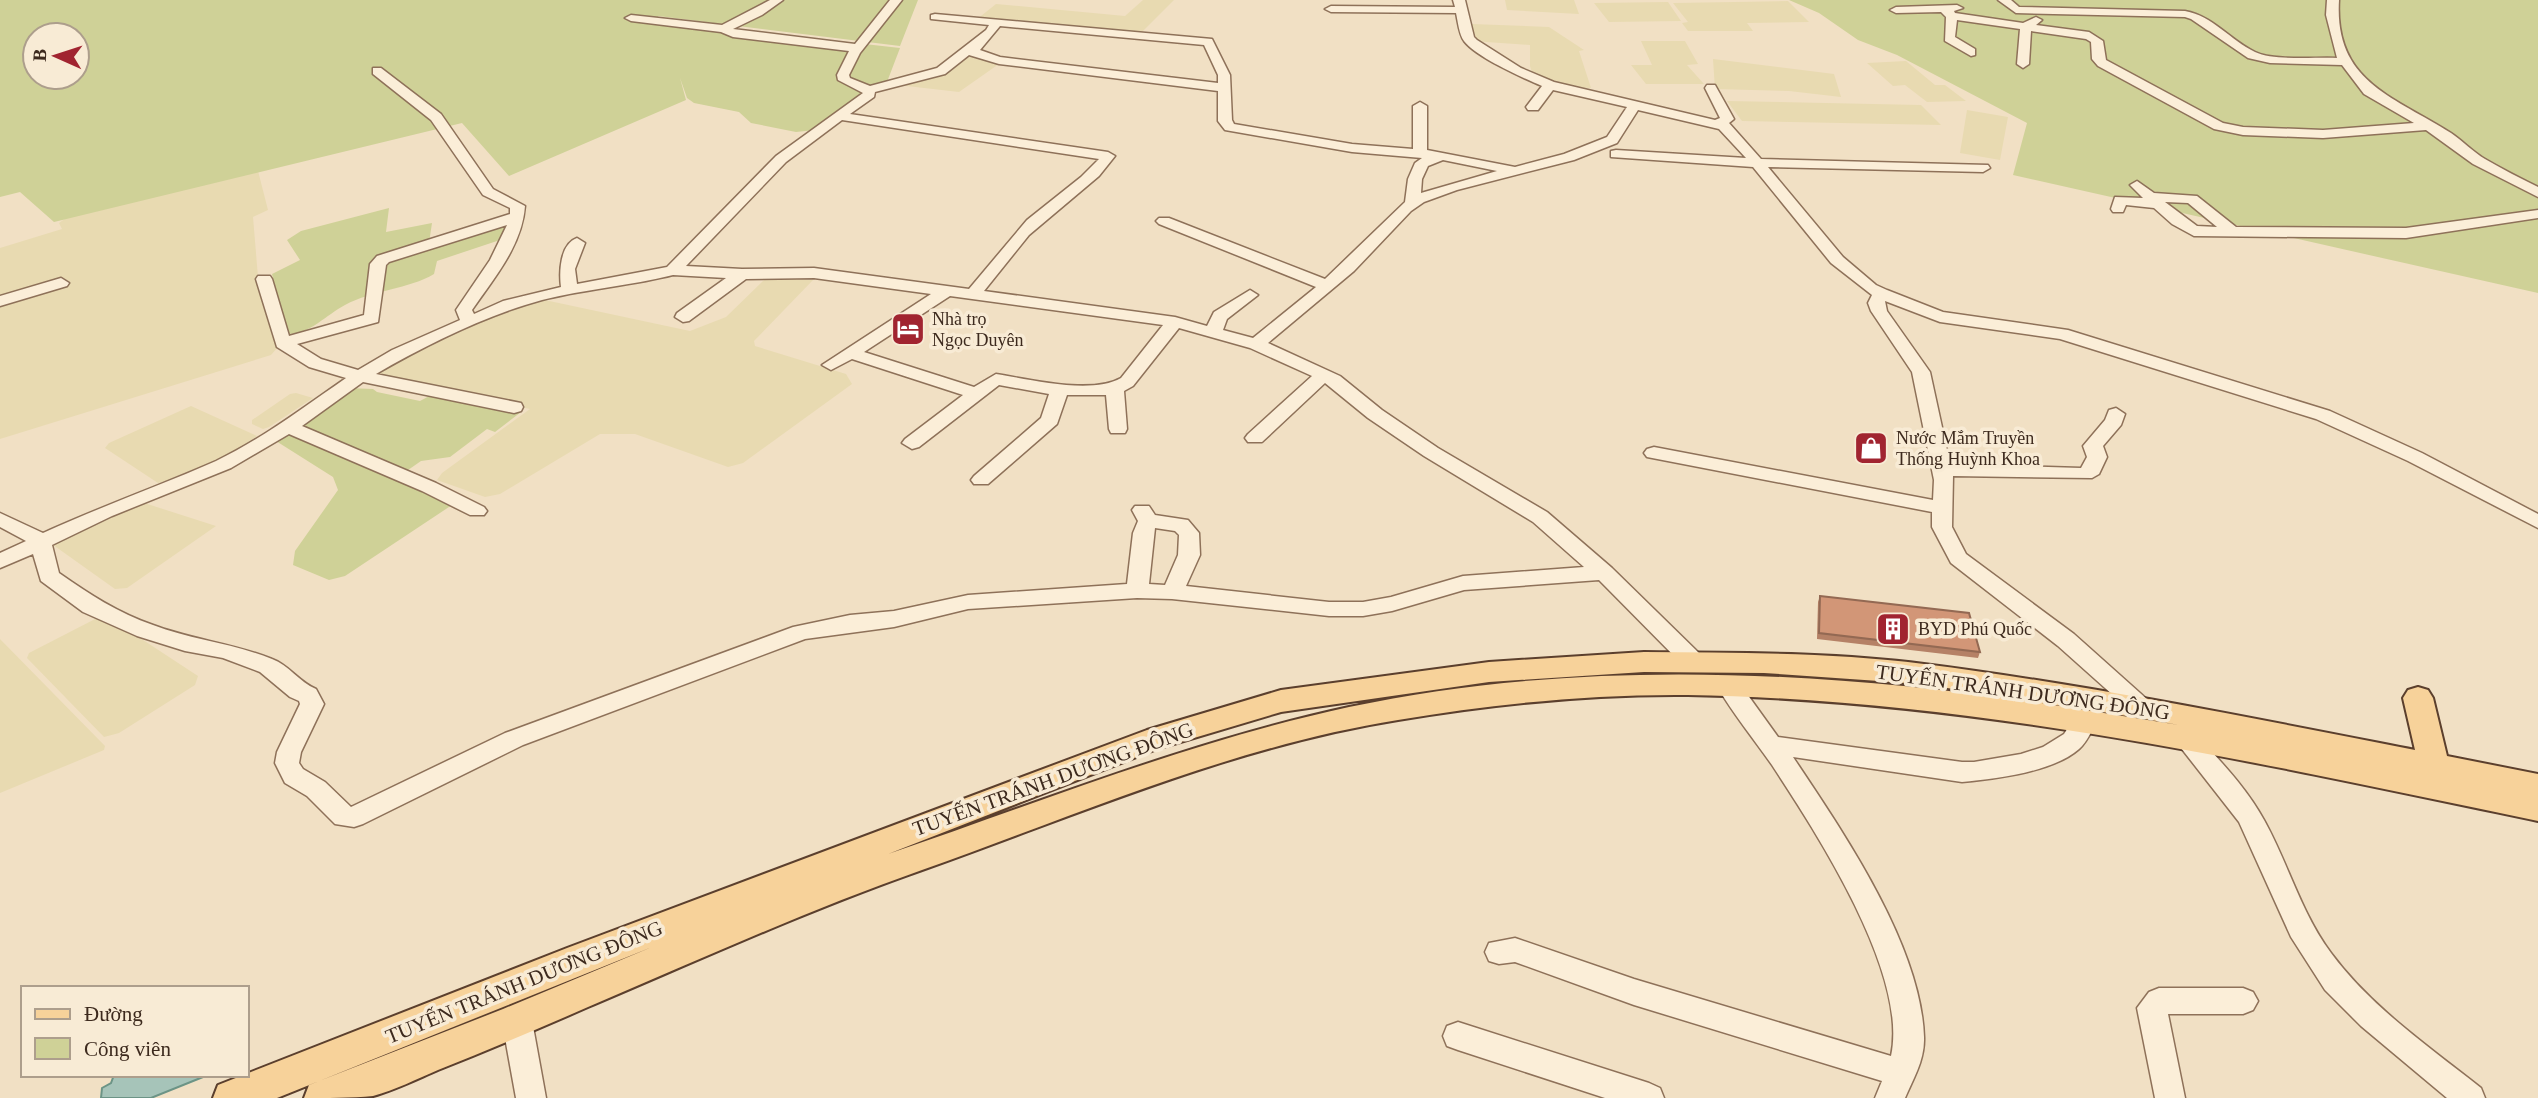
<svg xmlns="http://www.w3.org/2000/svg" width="2538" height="1098" font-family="'Times New Roman',serif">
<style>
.farmland{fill:#e8dab1}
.green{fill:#cfd197;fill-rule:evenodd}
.water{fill:#a6c4b9;stroke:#6c9486;stroke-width:2}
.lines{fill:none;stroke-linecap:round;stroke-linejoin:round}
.minor-casing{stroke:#8e7159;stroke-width:3}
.major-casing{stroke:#5b3f2d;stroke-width:4}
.minor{fill:#fbeed8;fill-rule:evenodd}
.major{fill:#f7d29a;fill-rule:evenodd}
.wall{fill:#b58166}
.building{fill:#d29677;stroke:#936953;stroke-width:2}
.labels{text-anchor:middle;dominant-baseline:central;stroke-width:7;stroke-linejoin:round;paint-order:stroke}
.poi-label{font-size:18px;fill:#3d2a1e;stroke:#f8ebd5;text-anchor:start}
.near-street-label{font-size:21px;fill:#3d2a1e;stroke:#f8ebd5}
</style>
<rect width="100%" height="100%" fill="#f1e0c4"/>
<path class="farmland" d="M1143,0H1174L1135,39L971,24L996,4L1125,16Z
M1505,0H1574L1579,14L1507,10Z
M1788,1L1809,22L1747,23L1753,31H1688L1682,23L1688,22L1673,3Z
M1668,2L1681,21L1609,22L1594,3Z
M1472,24L1549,27L1584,50L1579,51L1591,88L1536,86L1530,66V45L1472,41Z
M1641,41H1685L1698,64L1687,65L1704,84H1646L1631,65H1652Z
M973,53L1006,59L959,92L898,85L928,78Z
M1713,59L1834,74L1841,97L1789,91L1715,89Z
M1906,61L1935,85H1945L1966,101L1927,102L1905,85L1893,86L1867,63Z
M1727,101L1921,105L1941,125L1742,121Z
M1967,110L2008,117L2000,160L1960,153Z
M257,167L268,210L253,217L259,289L278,347L271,355L0,439V248L62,229L59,223L78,209Z
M767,277L813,280L754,341L755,346L846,374L852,384L743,463L728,467L635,434H600L500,494L485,497L437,480L442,473L530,409L376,378V373L482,317L540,299L690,331L726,317Z
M296,393L313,398L269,427L263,429L252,424V420L290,394Z
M191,406L257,436L234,452L183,477L158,483L105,448L109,443Z
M138,501L216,526L127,588L115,589L49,542Z
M99,617H108L198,676L195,685L119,733L104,737L27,658L29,653Z
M0,639L105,746L104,750L0,793Z"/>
<path class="green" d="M0,0H918L900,46L658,16L660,21L900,48L887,82L865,94L815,130L796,132L751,123L739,112L694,103L687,98L680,78L686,100L509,176L462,123L54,222L20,192L0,197ZM35,35H77V77H35Z
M1789,0H2538V293L2013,175L2027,123L1897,55L1858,40L1819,13Z
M389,208L386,232L432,223L429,243L438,245L502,227L508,228L503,239L437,261L434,274C409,289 373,290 345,305C326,315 309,335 287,334L272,274L300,260L287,240L301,231Z
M348,388L373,389L377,392L420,401L433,394L521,412L495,432L487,429L450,457L421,461L398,477L452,505L345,576L329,580L293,565L295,551L338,490L333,477L276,441Z"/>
<path class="water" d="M114,1075H208L151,1098H101L102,1088L111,1083Z"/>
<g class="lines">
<g class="minor-casing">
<path id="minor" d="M770,0H783L762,15L733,29L855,44L890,0H902L860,53L849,75L850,78L870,86L937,68L986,30L989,25L931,19V15L935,14L1212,39L1230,75L1232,120L1234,124L1352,144L1413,149V106L1420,102L1427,106V150L1515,167L1564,154L1607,137L1627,107L1553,90L1538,110H1528L1526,107L1542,86C1523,78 1476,57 1464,41C1459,34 1458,22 1456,13L1331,12L1325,9L1331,6L1455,7L1453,0H1465L1474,37L1477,40L1521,68L1554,82L1715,120L1720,118L1705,88L1707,85H1715L1734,119L1729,123L1761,159L1988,165L1990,168L1983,172L1768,167L1843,257L1876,285L1887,290L1943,312L2068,330L2330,411L2422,453L2538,514V528L2408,461L2316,419L2060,339L1940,322L1885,301L1887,311L1930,372L1950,464L2081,468L2087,457L2083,446L2105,420L2109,410L2116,408L2125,414L2121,425L2103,446L2107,457L2099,474L2092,478L1953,476L1952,527L1966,554L2074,634L2149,701L2153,707L2149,713L2141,716L2133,713L2058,646L1951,563L1932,527V512L1647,457L1644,453L1647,449L1654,447L1933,500L1934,480L1912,372L1871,311L1868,303L1872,295L1831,263L1753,167L1611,157V151L1616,150L1746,158L1719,129L1638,110L1617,143L1574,160L1457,190L1424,202L1411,211L1354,271L1268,343L1340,376L1382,410L1438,448L1547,512L1612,568L1702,656L1706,662L1702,668L1694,670L1686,668L1599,580L1464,590L1392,611L1363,616H1329L1172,599L1137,598L968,609L894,627L805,639L523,745L363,824L354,827L335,824L307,796L285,783L275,763L277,752L300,704L299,701L290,697L260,672L223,658L185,651L137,636L83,612L41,581L33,554L0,568V553L26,541L0,527V513L43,533C100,507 159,486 216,461C262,439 304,407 346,378L309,367L277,347L256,279L258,276H270L272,279L289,336L364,315L370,264L377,256L510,214V208L483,195L431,120L373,74V68H381L441,114L493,189L525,206C522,246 494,278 472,310L474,314L503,301L561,287C559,272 560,244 577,238L585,243L575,269L577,284L667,267L776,156L863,93L838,80L837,75L849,51L733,37L721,32L631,21L625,18L631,15L722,25ZM1000,26L1204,45L1218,75V83L1000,57L980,50ZM969,55L999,64L1218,91V121L1225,130L1352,152L1422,158L1415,163L1408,179L1405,202L1325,279L1169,218H1159L1156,221L1159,224L1316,287L1253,338L1223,330L1227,319L1258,295L1250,290L1214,312L1207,326L1175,317L984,291L1029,235L1099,176L1115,156L1108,152L850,114L874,97L875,92L945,74ZM842,120L1099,159L1081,177L1027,220L969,289L814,268L742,269L686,266L786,162ZM1443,160L1497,171L1421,193L1422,179L1428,166ZM507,225L490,260L456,310L460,320L392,350L358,370L321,359L297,344L378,322L386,265L389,262ZM673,275L726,278L677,313L675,317L683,322L689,321L746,279L814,278L931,294L822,365L831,370L852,359L963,395L905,439L902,443L912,449L919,447L999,385L1049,394L1041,418L974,476L971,480L974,484H988L1057,424L1067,395H1106L1109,429L1111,433H1125L1127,429L1124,391L1133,386L1179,328L1250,348L1312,376L1248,434L1245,438L1248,442H1262L1325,383L1368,418L1424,456L1533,522L1584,567L1463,576L1391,597L1363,602H1329L1186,586L1200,555L1199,533L1188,520L1155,515L1149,506H1135L1132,510L1138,521L1133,533L1127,584L968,595L894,611L850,615L793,627L505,733L351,807L325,782L303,769L299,763L301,752L324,704L316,689C299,682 289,665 272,659C233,643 192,640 153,625C118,613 89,594 59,573L52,545L112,516L231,468L289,434L422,491L470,515H484L487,511L484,507L436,483L302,426L363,382L514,413L521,411L523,407L521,403L376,374C426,345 487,315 542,300C585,289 630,286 673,275ZM950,296L1163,325L1121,378C1091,395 1029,379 996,374L974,387L864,352ZM1155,528L1175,531L1179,535L1178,555L1165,585L1149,584Z
M1998,0H2011L2019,7L2185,11C2213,16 2230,40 2255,52C2274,61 2315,57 2337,58L2326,15L2327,0H2339C2334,82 2393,96 2451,133C2463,141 2473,152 2485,159C2502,169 2520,178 2538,187V197L2473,164L2426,130L2323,138L2243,135L2214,129L2098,66L2092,59L2091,42L2086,39L2031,31L2029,64L2023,68L2017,64L2020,29L1957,20L1955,37L1975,49V55L1971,56L1945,41L1946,17L1941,12L1896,13L1890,10L1896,7L1957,5L1963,8L1954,11L1955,13L2023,23L2036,17L2042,20L2036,25L2089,32L2103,41L2106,60L2223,123L2243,127L2323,130L2414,123L2364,94L2342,65L2270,63L2248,58L2191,19L2185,17L2016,13Z
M2137,181L2154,193L2197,196L2236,227L2406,228L2538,210V218L2406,238L2194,236L2172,224L2154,208L2126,205L2123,212H2113L2111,209L2115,197L2143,198L2130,185ZM2165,202L2188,203L2217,227L2197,226Z
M61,278L69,283L67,286L0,306V296Z
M1729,678L1737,680L1778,737L1962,762H1974L2021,754L2043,747L2064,734L2076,715L2085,712L2094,715L2097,721C2092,730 2087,742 2079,749C2053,772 1996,779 1962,782L1793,757C1843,832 1921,945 1924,1037C1925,1060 1913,1079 1905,1098H1875L1882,1081L1634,1005L1515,962L1499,964L1489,961L1485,952L1489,943L1515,938L1634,979L1891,1056C1909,974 1816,832 1772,765C1754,739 1733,714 1717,686L1721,680Z
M2186,730L2195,733C2219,760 2246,787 2264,820C2288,863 2301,913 2331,953C2371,1007 2428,1046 2481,1088L2485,1098H2447L2361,1026L2325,990L2291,937L2239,822L2174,739L2177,733Z
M2159,988H2243L2253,992L2258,1001L2253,1010L2243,1014H2168L2185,1098H2155L2137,1008L2149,992Z
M517,1008L527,1012L532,1021L546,1098H516L502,1021L507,1012Z
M1458,1022L1649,1083L1660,1088L1664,1098H1605L1458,1050L1447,1046L1443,1036L1447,1026Z"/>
</g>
<g class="major-casing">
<path id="major" d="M1644,652C1737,653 1832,652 1924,664C2089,685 2252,718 2415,750L2403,698L2408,690L2418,687L2428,690L2433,698L2447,756L2538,774V821C2257,762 1976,700 1688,695C1591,694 1493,704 1398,720C1234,746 1077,815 922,870C808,910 699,960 588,1007C538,1029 488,1050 438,1070C417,1079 395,1090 373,1096C352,1098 325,1098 304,1098L309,1085L503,1009L652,947L277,1098H213L218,1085L567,948L1147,730L1281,690L1489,662ZM1644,672L1764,673L1922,684L2179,725C1906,677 1622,649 1349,707C1192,741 1040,802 888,854L1157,749L1281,712L1489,682Z"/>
</g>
<use href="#minor" class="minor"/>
<use href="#major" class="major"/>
</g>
<path class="wall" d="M1820,596L1980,652L1978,658L1817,639L1818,602Z"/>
<path class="building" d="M1820,596L1969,613L1980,652L1819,633Z"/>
<defs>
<g id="hotel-square" transform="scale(1.75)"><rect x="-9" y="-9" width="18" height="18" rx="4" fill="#a12430" stroke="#f8ebd5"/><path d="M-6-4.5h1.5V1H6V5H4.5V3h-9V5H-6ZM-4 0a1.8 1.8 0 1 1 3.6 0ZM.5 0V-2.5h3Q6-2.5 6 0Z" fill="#fff"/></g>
<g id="shop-square" transform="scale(1.75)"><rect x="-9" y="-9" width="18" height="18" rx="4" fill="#a12430" stroke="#f8ebd5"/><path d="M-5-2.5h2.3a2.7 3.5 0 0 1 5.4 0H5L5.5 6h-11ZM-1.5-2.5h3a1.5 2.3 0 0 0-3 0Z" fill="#fff"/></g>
<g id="building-square" transform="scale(1.75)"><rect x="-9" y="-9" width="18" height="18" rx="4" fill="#a12430" stroke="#f8ebd5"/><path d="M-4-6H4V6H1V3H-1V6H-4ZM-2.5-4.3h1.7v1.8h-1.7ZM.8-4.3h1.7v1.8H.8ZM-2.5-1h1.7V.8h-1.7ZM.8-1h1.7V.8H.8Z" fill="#fff"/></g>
</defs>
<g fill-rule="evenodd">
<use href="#hotel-square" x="908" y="329"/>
<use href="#shop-square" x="1871" y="448"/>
<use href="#building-square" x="1893" y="629"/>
</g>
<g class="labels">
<g class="poi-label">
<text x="932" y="319">Nhà trọ<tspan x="932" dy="21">Ngọc Duyên</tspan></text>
<text x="1896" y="438">Nước Mắm Truyền<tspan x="1896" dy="21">Thống Huỳnh Khoa</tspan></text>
<text x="1918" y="629">BYD Phú Quốc</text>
</g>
<g class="near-street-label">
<text transform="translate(2023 692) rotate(8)">TUYẾN TRÁNH DƯƠNG ĐÔNG</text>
<text transform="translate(1053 779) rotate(-20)">TUYẾN TRÁNH DƯƠNG ĐÔNG</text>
<text transform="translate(524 982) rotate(-22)">TUYẾN TRÁNH DƯƠNG ĐÔNG</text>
</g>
</g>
<rect x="21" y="986" width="228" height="91" fill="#f8ebd5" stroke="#ad9e8c" stroke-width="2"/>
<rect x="35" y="1009" width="35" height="10" fill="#f7d29a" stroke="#ad9e8c" stroke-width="2"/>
<text x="84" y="1021" font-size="21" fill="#3d2a1e">Đường</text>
<rect x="35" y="1038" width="35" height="21" fill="#cfd197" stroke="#ad9e8c" stroke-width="2"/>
<text x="84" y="1056" font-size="21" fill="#3d2a1e">Công viên</text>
<g transform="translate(56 56) rotate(273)"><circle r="33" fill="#f8ebd5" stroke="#ad9e8c" stroke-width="2"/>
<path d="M0-5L12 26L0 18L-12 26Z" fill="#a12430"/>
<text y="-10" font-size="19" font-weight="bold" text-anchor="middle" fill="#3d2a1e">B</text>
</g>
</svg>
